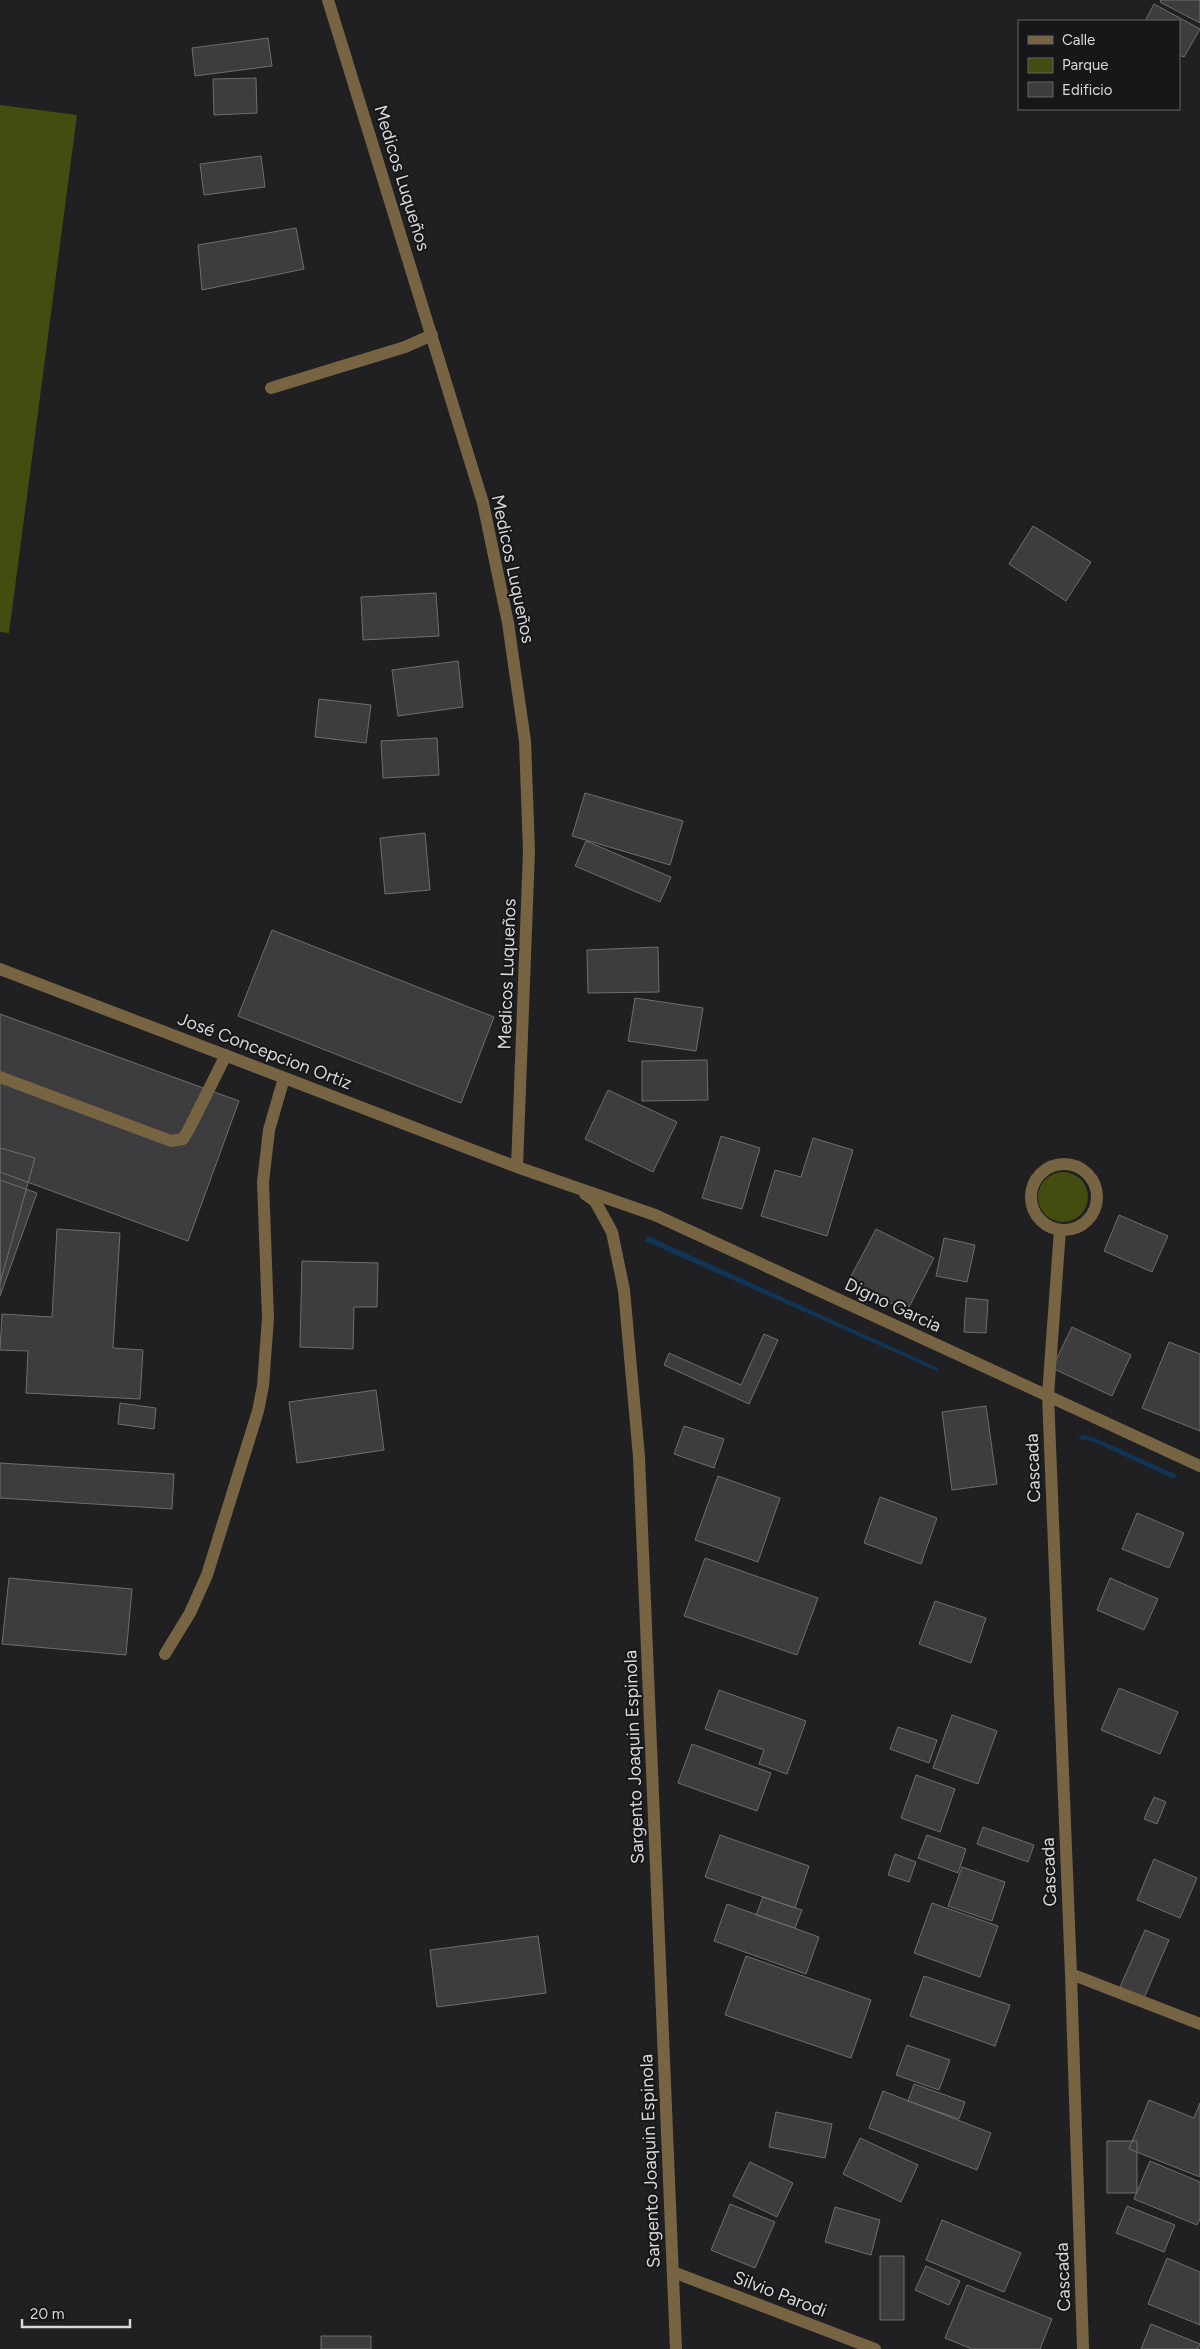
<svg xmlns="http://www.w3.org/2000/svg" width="1200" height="2349" font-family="Figtree,sans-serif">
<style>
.green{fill:#444d0f}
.water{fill:#113556}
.building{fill:#3d3d3f;stroke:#6e6e71}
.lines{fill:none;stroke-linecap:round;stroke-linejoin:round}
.minor{stroke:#766443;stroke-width:12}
.labels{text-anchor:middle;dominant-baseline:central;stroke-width:4;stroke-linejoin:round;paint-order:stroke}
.street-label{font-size:18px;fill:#d8d8da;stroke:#171719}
</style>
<rect width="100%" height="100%" fill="#202023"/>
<path class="green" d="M0,105L77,115L9,633L0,632Z
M1038 1197a25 25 0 1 1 50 0a25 25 0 1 1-50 0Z"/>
<path class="water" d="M648,1236L938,1368L937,1371L645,1241Z
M1082,1435L1095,1438L1177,1475L1174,1479L1092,1441L1078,1439Z"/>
<path class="building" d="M1161,0H1200V23L1160,2Z
M1154,4L1200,29L1184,57L1179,55V21H1145Z
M268,38L272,66L195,76L192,48Z
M256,78L257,113L214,115L213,79Z
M261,156L265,187L204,195L200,164Z
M296,228L304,269L202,290L198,245Z
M1033,526L1091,562L1066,601L1009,564Z
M436,593L439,636L363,640L361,597Z
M458,661L463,707L398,716L392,670Z
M319,699L371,705L366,743L315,737Z
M437,738L439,775L383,778L381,741Z
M585,793L683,821L670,865L572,836Z
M425,833L430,890L385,894L380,838Z
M586,841L671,877L660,902L575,866Z
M272,930L494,1017L461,1103L238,1016Z
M658,947L659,992L588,993L587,950Z
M635,998L703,1008L696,1051L628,1041Z
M0,1014L239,1101L188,1241L0,1172Z
M707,1060L708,1100L642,1101V1061Z
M608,1090L677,1122L653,1172L585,1139Z
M721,1136L760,1148L742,1209L702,1198Z
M813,1138L853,1150L827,1236L761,1216L775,1170L801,1177Z
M0,1148L35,1158L0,1283Z
M0,1180L37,1193L0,1296Z
M1119,1215L1168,1236L1152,1272L1104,1251Z
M57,1229L120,1233L113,1348L143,1350L140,1399L26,1393L28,1351L0,1350L2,1314L52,1317Z
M876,1229L934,1258L907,1311L848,1282Z
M944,1238L975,1245L967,1282L936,1276Z
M302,1261L378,1263L377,1307H354L353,1349L300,1347Z
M966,1298L988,1300L986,1333L964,1332Z
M1072,1327L1131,1355L1112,1396L1052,1368Z
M764,1334L778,1340L749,1404L664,1365L669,1353L741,1385Z
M1169,1342L1200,1354V1431L1142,1408Z
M376,1390L384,1450L297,1463L289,1402Z
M120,1403L156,1408L154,1429L118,1424Z
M986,1406L997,1484L952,1490L942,1412Z
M684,1426L724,1439L714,1468L674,1454Z
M0,1463L174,1474L172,1509L0,1498Z
M718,1476L780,1498L758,1562L695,1540Z
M880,1497L937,1518L921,1564L864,1543Z
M1137,1513L1184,1533L1169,1568L1122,1549Z
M705,1558L818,1598L797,1655L684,1616Z
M9,1578L132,1589L126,1655L2,1644Z
M1110,1578L1158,1599L1144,1630L1097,1610Z
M935,1601L986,1618L971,1663L919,1644Z
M1119,1688L1178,1712L1160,1754L1101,1730Z
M719,1690L806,1721L787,1774L759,1764L764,1750L705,1729Z
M952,1715L997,1731L978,1784L933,1768Z
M898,1727L937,1740L929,1763L890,1749Z
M692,1744L771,1773L757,1811L678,1783Z
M916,1775L955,1789L940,1832L901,1818Z
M1154,1797L1166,1802L1157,1824L1144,1819Z
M983,1827L1034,1845L1028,1862L977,1844Z
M720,1835L809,1866L795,1908L705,1877Z
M927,1835L966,1849L958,1873L918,1858Z
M895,1854L916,1862L909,1882L888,1875Z
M1154,1859L1197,1878L1180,1918L1137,1900Z
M962,1867L1005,1882L992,1921L948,1906Z
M763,1897L802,1910L795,1928L756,1915Z
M932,1903L998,1926L980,1977L914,1953Z
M727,1904L819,1937L806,1974L714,1941Z
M1145,1930L1169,1940L1144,1998L1120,1987Z
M538,1936L546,1993L437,2007L430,1950Z
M746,1956L871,2000L851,2058L725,2015Z
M924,1976L1010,2005L995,2046L910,2016Z
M907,2045L950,2060L939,2090L896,2075Z
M914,2084L965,2102L959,2119L908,2101Z
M883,2091L991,2133L977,2170L869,2128Z
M1149,2100L1194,2118L1200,2103V2177L1129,2149Z
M776,2112L832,2124L825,2158L769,2147Z
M860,2138L918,2165L901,2202L843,2174Z
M1107,2141H1137V2193H1107Z
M1150,2161L1200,2182V2219L1197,2225L1134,2199Z
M750,2162L793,2183L777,2217L733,2196Z
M730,2204L775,2222L755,2268L711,2250Z
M1127,2206L1175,2225L1164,2252L1116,2233Z
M835,2207L880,2220L871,2255L825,2242Z
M942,2220L1021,2253L1004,2292L926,2260Z
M880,2256H904V2320H880Z
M1167,2258L1200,2272V2325L1148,2304Z
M926,2266L960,2281L949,2305L915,2290Z
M967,2285L1052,2319L1040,2349H972L945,2338Z
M1151,2324L1200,2344L1198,2349H1141Z
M321,2336H371V2349H321Z"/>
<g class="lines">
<path class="minor" d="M328,0L483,503L508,623L525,741L529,851L517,1167
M271,388L405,347L432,335
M0,969L517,1167L655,1215L1200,1466
M0,1077L171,1141L183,1139L189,1129L226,1055
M1031 1197a33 33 0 1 1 66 0a33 33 0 1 1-66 0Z
M585,1194L595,1201L612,1232L624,1290L639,1457L676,2349
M1060,1230L1048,1395L1071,1974L1083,2349
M165,1654L190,1613L207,1575L258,1411L263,1386L268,1318L263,1182L269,1130L284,1078
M1071,1974L1200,2024
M673,2272L875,2349"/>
</g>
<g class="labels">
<g class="street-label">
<text transform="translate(402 178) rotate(73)">Medicos Luqueños</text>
<text transform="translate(513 569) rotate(78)">Medicos Luqueños</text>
<text transform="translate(507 974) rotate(-88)">Medicos Luqueños</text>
<text transform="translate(265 1051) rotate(21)">José Concepcion Ortiz</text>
<text transform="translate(893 1305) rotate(25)">Digno Garcia</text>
<text transform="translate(1033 1468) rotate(-92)">Cascada</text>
<text transform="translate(634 1757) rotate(-92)">Sargento Joaquin Espinola</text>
<text transform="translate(1049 1872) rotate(-92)">Cascada</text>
<text transform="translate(650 2161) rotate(-92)">Sargento Joaquin Espinola</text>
<text transform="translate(1063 2277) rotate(-92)">Cascada</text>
<text transform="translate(780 2294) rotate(21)">Silvio Parodi</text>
</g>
</g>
<rect x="1018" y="20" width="162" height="90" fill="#171719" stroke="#646466"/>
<rect x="1028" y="36" width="25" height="8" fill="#766443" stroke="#646466"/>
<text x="1062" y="45" font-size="15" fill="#d8d8da">Calle</text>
<rect x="1028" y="58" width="25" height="15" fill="#444d0f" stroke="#646466"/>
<text x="1062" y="70" font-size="15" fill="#d8d8da">Parque</text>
<rect x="1028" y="82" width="25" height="15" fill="#3d3d3f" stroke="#646466"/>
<text x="1062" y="95" font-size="15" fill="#d8d8da">Edificio</text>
<path d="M22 2319v8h108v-8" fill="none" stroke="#d8d8da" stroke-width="2.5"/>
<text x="30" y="2319" font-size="15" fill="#d8d8da" stroke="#171719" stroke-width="4" paint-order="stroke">20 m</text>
</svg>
